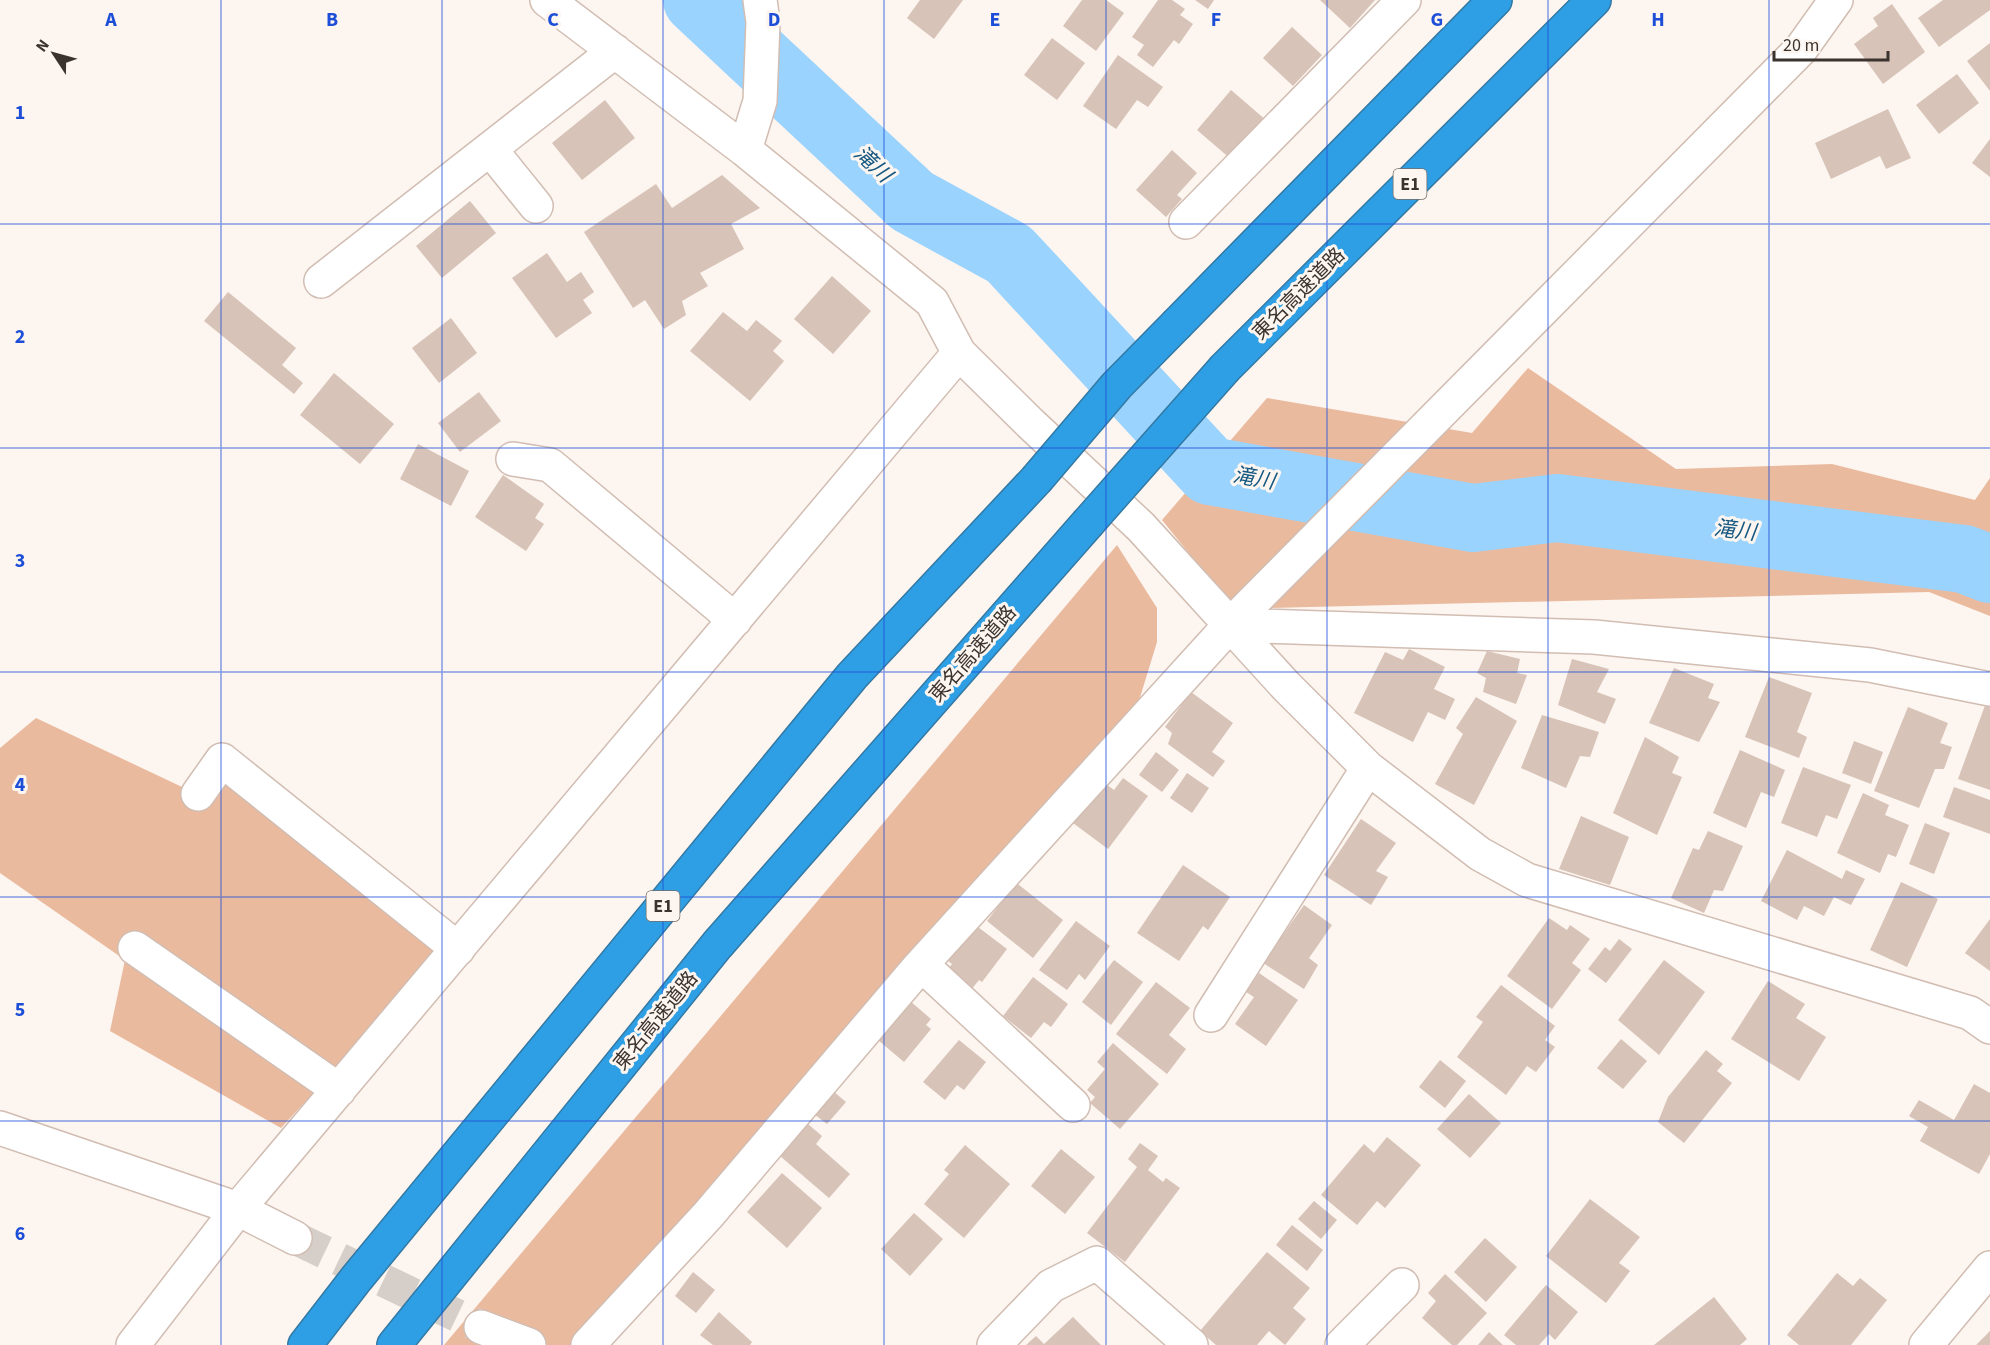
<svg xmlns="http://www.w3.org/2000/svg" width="1990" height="1345" font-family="'Source Sans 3','Noto Sans JP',sans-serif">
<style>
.green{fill:#eaba9e}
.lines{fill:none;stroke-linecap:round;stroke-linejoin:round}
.river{stroke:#99d3fe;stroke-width:68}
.building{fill:#d7c3b7}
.minor-tunnel{stroke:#d6cec9;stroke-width:33;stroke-dasharray:33 16;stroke-linecap:butt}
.minor-casing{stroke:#d1bdb2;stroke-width:36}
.motorway-casing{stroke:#3379a4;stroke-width:36}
.minor{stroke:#fff;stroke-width:33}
.motorway{stroke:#2e9fe4;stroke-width:33}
.motorway-bridge-casing{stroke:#3379a4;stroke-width:36;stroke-linecap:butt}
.motorway-bridge{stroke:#2e9fe4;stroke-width:33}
.grid{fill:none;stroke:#1d4ed8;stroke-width:1.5;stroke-opacity:0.55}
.labels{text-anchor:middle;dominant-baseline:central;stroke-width:6;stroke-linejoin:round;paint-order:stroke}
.shield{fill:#fdf5f0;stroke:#756d68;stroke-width:1.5}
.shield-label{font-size:18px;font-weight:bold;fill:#3b332e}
.street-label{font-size:20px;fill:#3b332e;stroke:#fdf5f0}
.water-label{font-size:21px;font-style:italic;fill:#155881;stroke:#fdf5f0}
.grid-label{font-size:20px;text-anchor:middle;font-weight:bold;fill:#1d4ed8;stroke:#fdf5f0;stroke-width:6;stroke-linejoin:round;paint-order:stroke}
</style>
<rect width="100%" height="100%" fill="#fdf5f0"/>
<path class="green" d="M1528,368L1676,469L1832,464L1975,500L1990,478V616L1929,592L1234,609L1162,520L1267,398L1472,433Z
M1117,545L1157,608V642L1134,717L593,1345H444Z
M36,718L197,794L212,774L444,951L281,1128L110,1031L125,960L0,873V748Z"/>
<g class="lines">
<path class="river" d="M697,0L912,201L1009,254L1210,471L1473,518L1557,508L1964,559L1990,569"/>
</g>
<path class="building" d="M920,0H963L934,39L907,18Z
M1082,0H1106L1124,13L1096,51L1063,26Z
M1158,0H1172L1185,9L1180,15L1193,24L1179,44L1174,40L1153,67L1137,55L1144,45L1132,37Z
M1195,0H1214L1208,9Z
M1320,0H1375L1350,28Z
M1943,0H1990V10L1939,47L1918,18Z
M1892,4L1925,52L1883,84L1854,44L1878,26L1873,18Z
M1292,27L1322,55L1293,86L1263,58Z
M1052,38L1085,63L1057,100L1024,75Z
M1990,43V91L1967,61Z
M1118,55L1163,87L1148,107L1137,100L1116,129L1083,106Z
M1957,74L1979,103L1939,134L1916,105Z
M1231,90L1267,121L1232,160L1197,130Z
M605,100L635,138L582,180L552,143Z
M1888,109L1911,158L1886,169L1880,156L1831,179L1815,143Z
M1990,139V177L1972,163Z
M1172,150L1197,173L1177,195L1182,199L1166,217L1136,190Z
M722,175L760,208L731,224L744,249L700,273L708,286L682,301L686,315L664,329L645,300L633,308L584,232L656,184L672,208Z
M470,201L496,233L442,278L416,246Z
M547,253L567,282L581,272L594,292L583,300L592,313L556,338L512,278Z
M832,276L871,311L833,354L794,319Z
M228,292L296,348L282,365L303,383L294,394L204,321Z
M723,312L747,331L756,320L782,341L773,351L784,361L750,401L690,351Z
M451,318L477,353L439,383L412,348Z
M334,373L394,424L360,464L300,415Z
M479,392L501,421L460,452L438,423Z
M418,444L469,471L451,506L400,479Z
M503,475L544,504L535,518L544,524L526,551L475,517Z
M1409,649L1445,667L1434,689L1455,699L1445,720L1428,712L1413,742L1354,713L1385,652L1403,660Z
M1487,651L1520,659L1517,673L1527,675L1516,704L1483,692L1486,678L1477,673Z
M1572,659L1609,669L1597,692L1616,699L1605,724L1558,705Z
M1674,668L1714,684L1708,698L1720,702L1699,742L1649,723Z
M1769,677L1812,693L1797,732L1807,737L1799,758L1745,737Z
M1191,692L1233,723L1212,752L1225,761L1213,777L1168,744L1172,733L1165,727Z
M1476,697L1517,721L1474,805L1435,784L1463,734L1456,728Z
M1987,700L1990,701V790L1958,779Z
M1908,707L1948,723L1940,743L1952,747L1944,769H1935L1919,808L1874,791Z
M1542,715L1599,732L1590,757L1580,756L1566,788L1521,768Z
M1645,737L1679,757L1672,773L1682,777L1657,835L1613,813Z
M1854,741L1883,752L1871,784L1842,773Z
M1740,750L1785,770L1774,797L1761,792L1746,828L1713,813Z
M1156,752L1179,770L1162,792L1139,775Z
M1803,767L1851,785L1837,819L1826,815L1817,837L1781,823Z
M1187,773L1209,788L1192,813L1170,798Z
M1123,778L1148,796L1108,849L1073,823L1103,782L1114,790Z
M1954,787L1990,800V834L1943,817Z
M1863,793L1889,805L1885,815L1909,825L1896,857L1888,854L1880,873L1837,853Z
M1581,816L1629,837L1610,885L1559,869Z
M1361,819L1396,843L1376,871L1388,877L1371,905L1324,875Z
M1925,823L1950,833L1934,874L1909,864Z
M1708,831L1743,846L1723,891L1714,890L1704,913L1671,898L1693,848L1699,850Z
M1787,850L1842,879L1846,870L1865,879L1851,905L1834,897L1824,916L1804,906L1797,920L1761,901Z
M1183,865L1230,897L1208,930L1203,926L1179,961L1137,933Z
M1008,876L1063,920L1033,958L987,921L997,908L989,901Z
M1901,882L1938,899L1907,967L1870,950Z
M1304,905L1332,925L1309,958L1318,965L1304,989L1263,963Z
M1549,918L1567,930L1570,925L1590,939L1572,963L1581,970L1552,1009L1507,976Z
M1990,919V971L1965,953Z
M970,921L1007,949L982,982L979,980L971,990L946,972L952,964L943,957Z
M1076,921L1110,946L1085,980L1079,974L1067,990L1039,970Z
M1619,939L1632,949L1606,983L1588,969L1605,947L1610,951Z
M1114,960L1143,982L1111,1025L1082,1002Z
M1664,960L1705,992L1659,1055L1618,1020Z
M1259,973L1298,1000L1266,1046L1235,1024L1254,997L1246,992Z
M1033,977L1068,1004L1051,1027L1044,1022L1031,1038L1003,1016Z
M1768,981L1805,1004L1796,1018L1826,1037L1799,1081L1731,1039Z
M1156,982L1190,1008L1169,1035L1186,1049L1167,1074L1116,1034Z
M1501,985L1555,1026L1545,1040L1555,1047L1536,1072L1527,1066L1506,1095L1457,1057L1483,1022L1476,1017Z
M910,1001L931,1019L926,1025L931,1029L904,1062L878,1040Z
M1621,1039L1647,1061L1623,1089L1597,1068Z
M959,1040L986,1062L964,1090L957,1085L945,1100L923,1082Z
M1113,1043L1159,1084L1120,1129L1090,1103L1095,1097L1087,1090L1105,1069L1097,1062Z
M1706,1050L1723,1064L1717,1071L1732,1083L1684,1143L1658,1122L1668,1097Z
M1440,1060L1466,1081L1445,1108L1419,1087Z
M1974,1084L1990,1093V1154L1979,1174L1920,1141L1928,1127L1909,1116L1919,1100L1954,1120Z
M833,1091L846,1102L827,1124L814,1114Z
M1469,1094L1501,1123L1470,1158L1437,1129Z
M808,1124L822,1136L816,1144L850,1174L829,1198L780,1156Z
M1387,1137L1421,1165L1385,1208L1377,1201L1357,1225L1321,1195L1364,1144L1374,1153Z
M1140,1143L1158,1156L1148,1170L1163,1182L1166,1178L1180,1188L1125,1262L1087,1233L1137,1167L1128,1159Z
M965,1145L1010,1184L964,1238L924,1204L949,1174L944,1170Z
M1061,1149L1095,1177L1065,1214L1031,1186Z
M782,1173L822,1208L787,1248L747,1212Z
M1590,1199L1640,1237L1619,1263L1630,1271L1606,1303L1546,1256Z
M1314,1201L1337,1220L1321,1239L1298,1219Z
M914,1213L943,1239L910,1276L881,1249Z
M1292,1225L1323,1250L1307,1271L1276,1245Z
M1485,1238L1517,1267L1486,1302L1454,1272Z
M1267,1252L1310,1288L1293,1308L1306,1319L1285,1345L1269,1331L1257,1345H1216L1200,1331Z
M693,1272L715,1290L696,1313L675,1296Z
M1837,1273L1853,1286L1860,1278L1887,1300L1851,1345H1799L1787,1335Z
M1445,1274L1487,1313L1457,1345H1452L1422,1318L1436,1301L1428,1293Z
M1546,1285L1578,1312L1555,1340L1549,1334L1539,1345H1516L1504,1335Z
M1714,1297L1747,1339L1740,1345H1654Z
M719,1312L752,1342L750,1345H713L700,1335Z
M1073,1317L1101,1345H1026L1036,1336L1044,1344Z
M1990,1331V1345H1976Z
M1489,1332L1503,1345H1478Z"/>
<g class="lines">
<path class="minor-tunnel" d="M295,1238L481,1327"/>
<g class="minor-casing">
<path id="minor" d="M547,0L745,150L932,302L959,353L1030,423L1141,527L1286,686L1368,768L1480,854L1527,880L1970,1013L1990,1027
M490,149L536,206
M745,150L760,101L763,22L760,0
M1186,222L1404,0
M321,281L615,51
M513,459L550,465L735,620
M1230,625L1594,637L1870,665L1990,689
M198,794L222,760L458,949
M135,948L339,1090
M922,965L1073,1105
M1211,1015L1368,768
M0,1128L238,1209L295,1238
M481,1327L529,1345
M133,1345L238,1209L959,353
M588,1345L708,1215L919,967L1230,625L1801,49L1836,0
M994,1345L1051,1286L1097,1263L1191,1345
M1342,1345L1402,1285
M1926,1345L1990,1268"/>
</g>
<g class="motorway-casing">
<path id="motorway" d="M1178,323L1495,0
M1225,368L1594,0
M305,1345L356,1279L852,676L1036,480
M394,1345L717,945L1087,524"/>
</g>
<use href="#minor" class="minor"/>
<use href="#motorway" class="motorway"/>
<g class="motorway-bridge-casing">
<path id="motorway-bridge" d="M1036,480L1117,385L1178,323
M1087,524L1225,368"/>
</g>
<use href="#motorway-bridge" class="motorway-bridge"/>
</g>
<path class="grid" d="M221,0V1345M442,0V1345M663,0V1345M884,0V1345M1106,0V1345M1327,0V1345M1548,0V1345M1769,0V1345M0,224H1990M0,448H1990M0,672H1990M0,897H1990M0,1121H1990"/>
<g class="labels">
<g class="shield">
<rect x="1393.5" y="169" width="33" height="30" rx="4.5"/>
<rect x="646.5" y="891" width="33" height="30" rx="4.5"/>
</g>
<g class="shield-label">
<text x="1410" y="184">E1</text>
<text x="663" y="906">E1</text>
</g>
<g class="street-label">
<text transform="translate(1299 294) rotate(-45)">東名高速道路</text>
<text transform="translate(973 654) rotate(-49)">東名高速道路</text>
<text transform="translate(656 1021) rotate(-51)">東名高速道路</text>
</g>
<g class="water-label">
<text transform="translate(873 164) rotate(43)">滝川</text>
<text transform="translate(1254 478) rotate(10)">滝川</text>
<text transform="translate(1735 530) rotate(7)">滝川</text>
</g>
</g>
<g class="grid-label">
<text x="111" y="26">A</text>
<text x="332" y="26">B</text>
<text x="553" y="26">C</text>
<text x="774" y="26">D</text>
<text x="995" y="26">E</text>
<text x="1216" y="26">F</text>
<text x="1437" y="26">G</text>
<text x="1658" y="26">H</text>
<text x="20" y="119">1</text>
<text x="20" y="343">2</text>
<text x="20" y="567">3</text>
<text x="20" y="791">4</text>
<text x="20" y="1016">5</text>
<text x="20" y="1240">6</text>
</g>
<g transform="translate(54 54) rotate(306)" stroke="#fdf5f0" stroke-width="4.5" paint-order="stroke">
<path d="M0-4.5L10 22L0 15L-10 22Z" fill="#3b332e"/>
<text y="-9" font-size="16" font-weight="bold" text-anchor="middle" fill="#3b332e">N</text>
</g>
<path d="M1774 51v9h114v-9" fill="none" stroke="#3b332e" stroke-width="3"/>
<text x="1783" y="51" font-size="18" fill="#3b332e" stroke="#fdf5f0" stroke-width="4.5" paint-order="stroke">20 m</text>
</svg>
